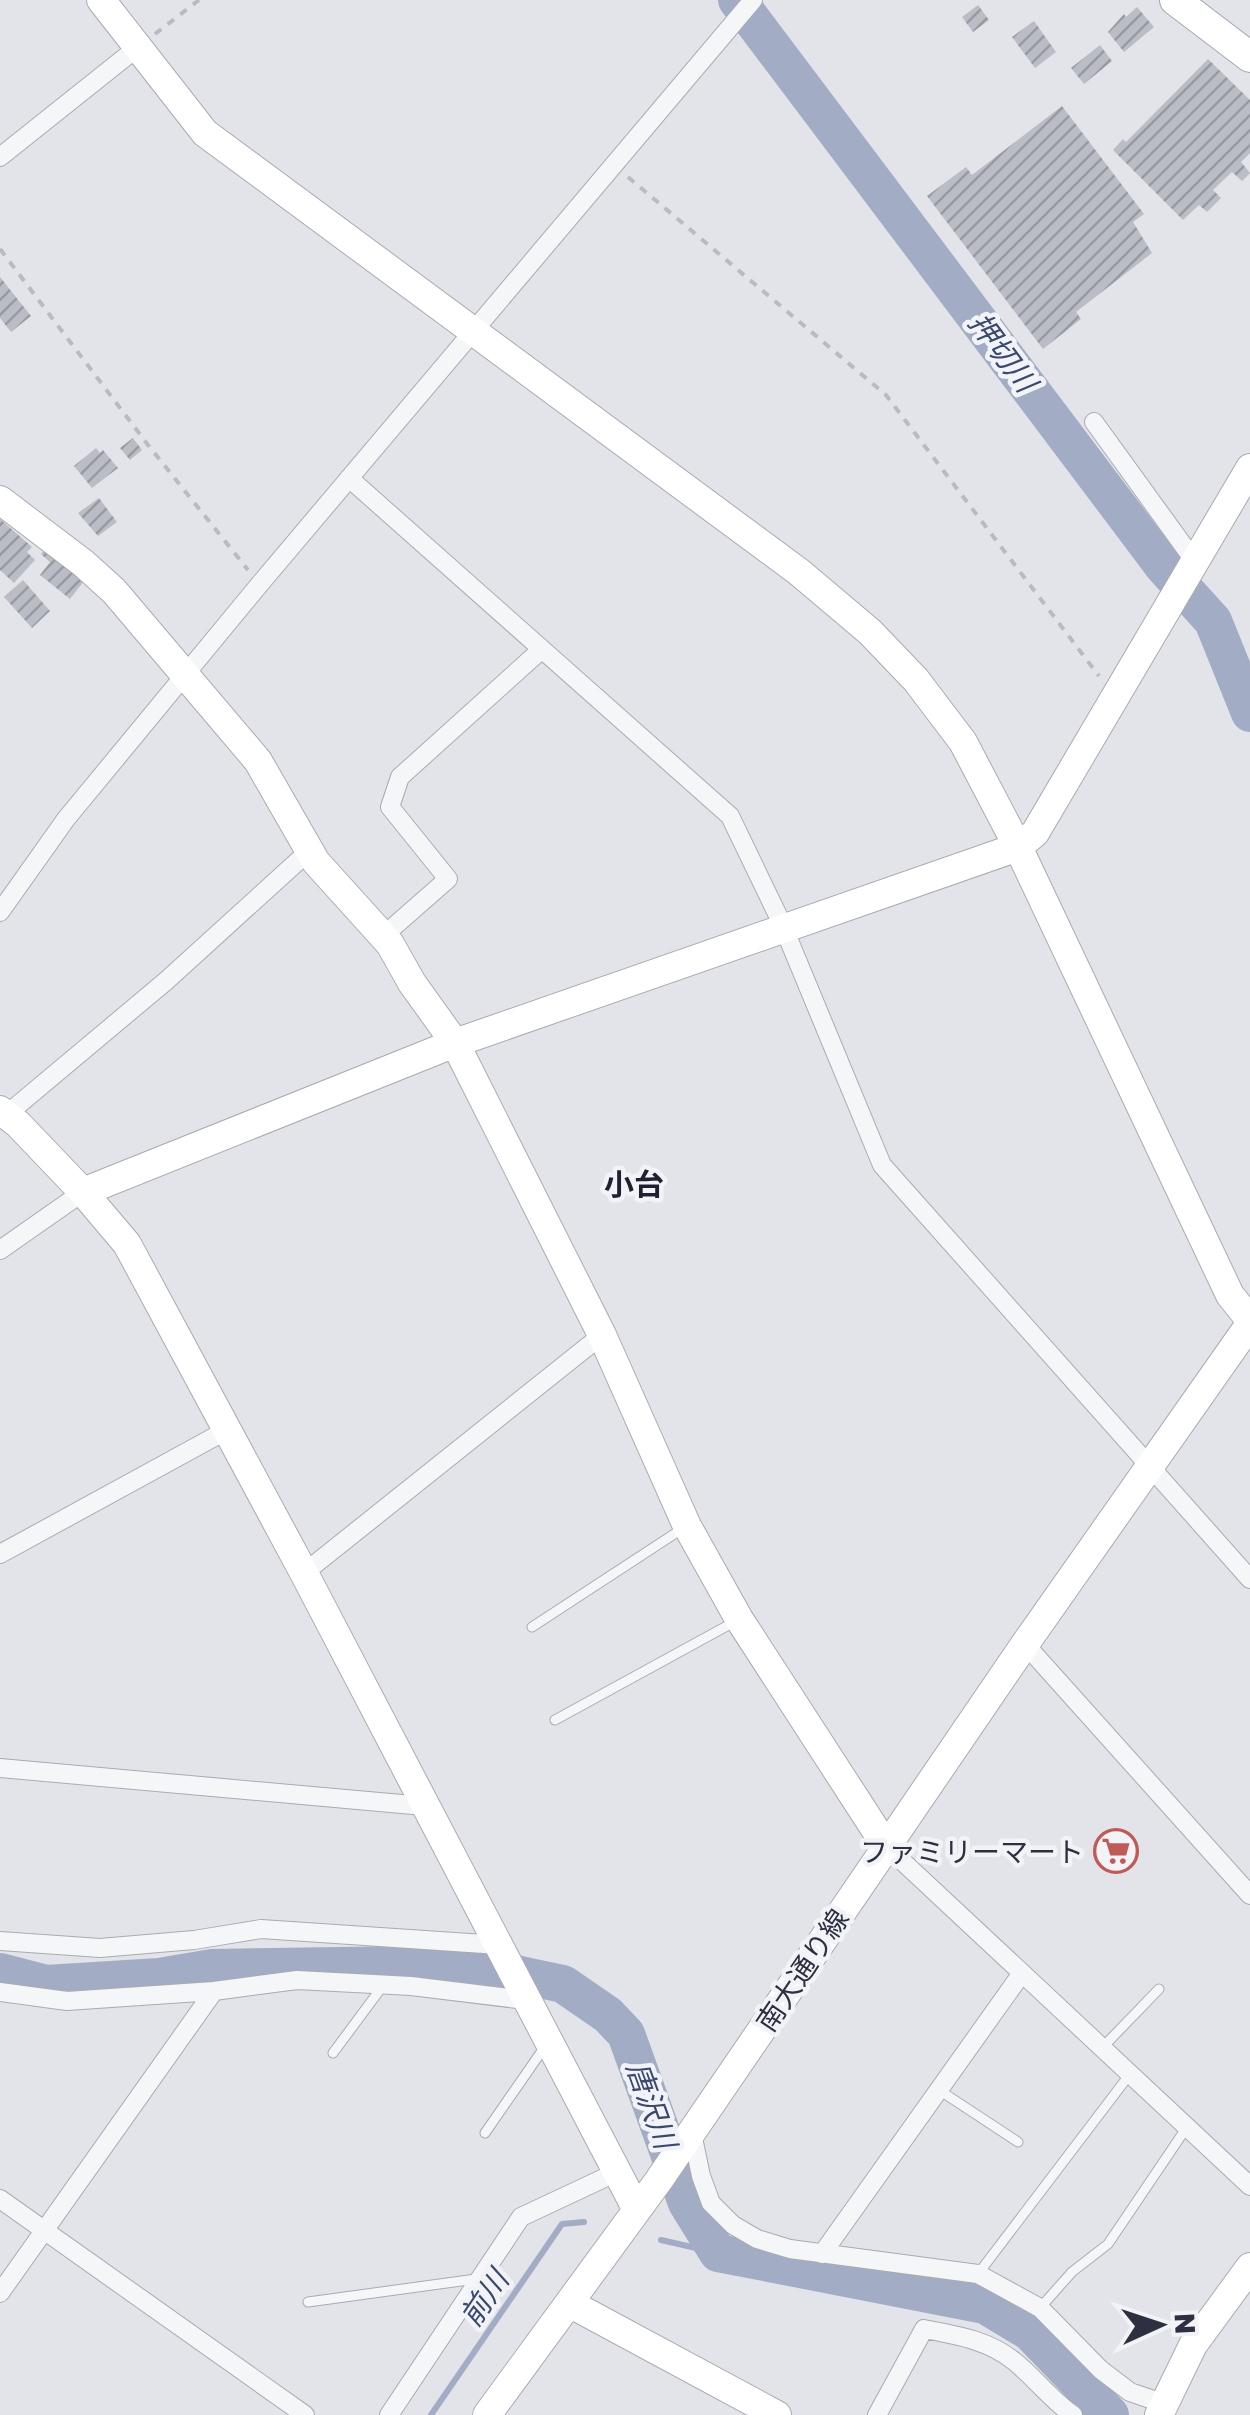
<svg xmlns="http://www.w3.org/2000/svg" width="1250" height="2415" font-family="'Golos Text','Noto Sans JP',sans-serif">
<style>
.lines{fill:none;stroke-linecap:round;stroke-linejoin:round}
.stream{stroke:#a2adc5;stroke-width:6}
.river{stroke:#a2adc5;stroke-width:38}
.building{fill:url(#building-hatch)}
.lane-casing{stroke:#a9aab3;stroke-width:11}
.street-casing{stroke:#a9aab3;stroke-width:20}
.secondary-casing{stroke:#a9aab3;stroke-width:30}
.primary-casing{stroke:#a3a7b4;stroke-width:32}
.path{stroke:#b9bbc1;stroke-width:4;stroke-dasharray:8 8;stroke-linecap:butt}
.lane{stroke:#f5f6f8;stroke-width:9}
.street{stroke:#f5f6f8;stroke-width:18}
.secondary{stroke:#fff;stroke-width:28}
.primary{stroke:#fff;stroke-width:30}
.labels{text-anchor:middle;dominant-baseline:central;stroke-width:9;stroke-linejoin:round;paint-order:stroke}
.poi-label{font-size:28px;fill:#2d3040;stroke:#f2f3f7;text-anchor:end}
.street-label{font-size:28px;fill:#2d3040;stroke:#f2f3f7}
.water-label{font-size:30px;font-style:italic;fill:#3b496f;stroke:#f2f3f7}
.neighbourhood-label{font-size:30px;font-weight:bold;fill:#1f2131;stroke:#f2f3f7}
</style>
<defs>
<pattern id="building-hatch" width="6" height="6" patternUnits="userSpaceOnUse" patternTransform="scale(2.5)"><rect width="6" height="6" fill="#bbbdc6"/><path d="M-1 1l2-2M0 6l6-6M5 7l2-2" fill="none" stroke="#989aa2"/></pattern>
</defs>
<rect width="100%" height="100%" fill="#e3e4e9"/>
<g class="lines">
<path class="stream" d="M661,2240L718,2253
M431,2415L562,2224L584,2222"/>
<path class="river" d="M737,0L1164,567L1213,621L1250,713
M0,1972L46,1984L159,1977L212,1968L409,1965L482,1967L563,1984L608,2015L626,2034L687,2203L718,2253L985,2305L1030,2332L1110,2415"/>
</g>
<path class="building" d="M978,5L989,20L973,32L962,17Z
M1137,7L1154,27L1124,52L1108,32L1124,14L1126,17Z
M1034,21L1056,52L1035,68L1012,37Z
M1100,45L1112,61L1084,84L1071,68Z
M1208,59L1250,100V153L1241,162L1250,173L1242,181L1232,172L1213,190L1221,198L1207,212L1199,205L1183,220L1113,150L1123,139L1126,142Z
M1062,106L1144,214L1133,222L1152,253L1076,312L1081,319L1043,349L927,196L966,167L972,175Z
M0,277L31,316L11,332L0,318Z
M133,438L142,450L130,460L120,448Z
M96,448L100,453L103,450L118,468L92,488L74,466Z
M99,498L117,522L98,536L78,513Z
M0,519L32,547L27,552L35,560L14,583L0,570Z
M45,549L84,581L70,599L40,575L50,562L41,554Z
M23,580L50,611L32,628L4,597Z"/>
<g class="lines">
<g class="lane-casing">
<path id="lane" d="M532,1627L685,1527
M555,1720L736,1621
M1102,2048L1159,1989
M333,2053L382,1987
M939,2090L1018,2142
M485,2133L546,2045
M978,2274L1130,2074
M308,2302L476,2279
M1040,2308L1072,2272L1108,2244L1187,2127"/>
</g>
<g class="street-casing">
<path id="street" d="M0,157L138,47
M1094,422L1196,563
M349,478L730,816L783,926L882,1165L1250,1579
M0,912L66,819L259,585L753,0
M383,936L448,879L390,807L400,777L542,649
M6,1115L166,981L309,851
M0,1250L83,1192
M0,1554L227,1430
M304,1573L602,1335
M1025,1644L1250,1895
M0,1768L424,1806
M886,1846L1250,2186
M0,1941L100,1948L194,1940L261,1929L499,1945
M0,1992L67,2001L214,1991L297,1980L411,1986L526,2000
M692,2133L701,2176L711,2203L733,2225L757,2239L790,2249L978,2274L1040,2308L1101,2370L1130,2392L1165,2404
M0,2199L305,2415
M822,2254L1022,1973
M0,2293L214,1991
M389,2415L521,2217L617,2172
M877,2415L924,2329C956,2335 988,2340 1014,2361C1035,2378 1051,2400 1073,2415"/>
</g>
<g class="secondary-casing">
<path id="secondary" d="M101,0L205,133L799,572L870,632L916,680L963,742L1018,847L1230,1295L1250,1320
M0,500L83,563L114,591L258,761L316,862L390,944L412,983L455,1043L602,1335L687,1526L739,1619L886,1846
M0,1110L18,1124L83,1192L127,1244L304,1573L637,2210
M83,1192L455,1043L1018,847L1035,833L1250,468
M569,2303L777,2415
M487,2415L659,2180L1025,1644L1250,1324
M1159,2415L1193,2345L1250,2267"/>
</g>
<g class="primary-casing">
<path id="primary" d="M1175,0L1250,57"/>
</g>
<path class="path" d="M155,34L199,0
M628,177L886,395L1099,676
M0,249L148,445L248,570"/>
<use href="#lane" class="lane"/>
<use href="#street" class="street"/>
<use href="#secondary" class="secondary"/>
<use href="#primary" class="primary"/>
</g>
<defs>
<g id="supermarket-ring" transform="scale(2.25)"><circle r="9.5" fill="#f2f3f7" stroke="#bf5a57" stroke-width="1.5"/><path d="M-6-5.5h2.5l.6 2H6L4.5 2H-2.5L-4.4-4H-6ZM-1.5 3.2a1.3 1.3 0 1 0 .1 0ZM3 3.2a1.3 1.3 0 1 0 .1 0Z" fill="#bf5a57"/></g>
</defs>
<g fill-rule="evenodd">
<use href="#supermarket-ring" x="1116" y="1851"/>
</g>
<g class="labels">
<g class="poi-label">
<text x="1084" y="1851">ファミリーマート</text>
</g>
<g class="street-label">
<text transform="translate(802 1970) rotate(-56)">南大通り線</text>
</g>
<g class="water-label">
<text transform="translate(1003 352) rotate(53)">押切川</text>
<text transform="translate(652 2105) rotate(70)">唐沢川</text>
<text transform="translate(484 2298) rotate(-56)">前川</text>
</g>
<g class="neighbourhood-label">
<text x="634" y="1184">小台</text>
</g>
</g>
<g transform="translate(1160 2325) rotate(87)" stroke="#f2f3f7" stroke-width="8" paint-order="stroke">
<path d="M0-8L18 38L0 25L-18 38Z" fill="#2d3040"/>
<text y="-15" font-size="28" font-weight="bold" text-anchor="middle" fill="#2d3040">N</text>
</g>
</svg>
